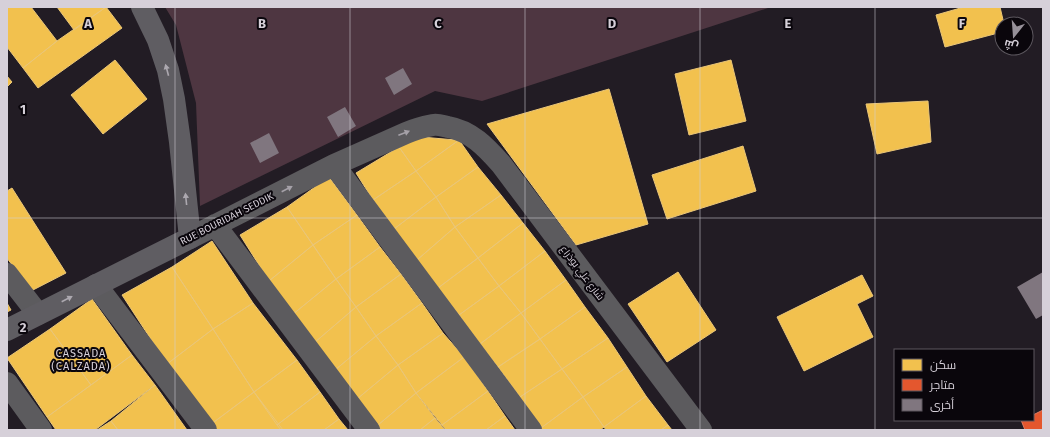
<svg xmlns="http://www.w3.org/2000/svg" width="1050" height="437" font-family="'Fira Sans',Cairo,sans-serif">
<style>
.green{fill:#4e3641}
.homes{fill:#f2c14e;stroke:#eac678}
.shops{fill:#e4572e;stroke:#e07b61}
.building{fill:#80767f}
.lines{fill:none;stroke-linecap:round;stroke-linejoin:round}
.minor{stroke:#5c5b5e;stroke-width:22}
.secondary{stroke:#5f5d62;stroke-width:22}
.oneway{fill:#aca8af}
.oneway2{fill:#a5a1a8}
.grid{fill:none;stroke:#d6d0d9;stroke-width:1;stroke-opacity:0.55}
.labels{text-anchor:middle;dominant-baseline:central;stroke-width:4;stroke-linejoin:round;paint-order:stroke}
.street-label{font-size:10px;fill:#d6d0d9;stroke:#0a060c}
.neighbourhood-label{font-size:11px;letter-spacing:1px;fill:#d6d0d9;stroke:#0a060c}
.grid-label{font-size:13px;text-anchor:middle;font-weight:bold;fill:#d6d0d9;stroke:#0a060c;stroke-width:4;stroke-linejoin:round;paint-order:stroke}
</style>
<rect width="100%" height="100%" fill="#221c24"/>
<path class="green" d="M165,7H771L482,101L435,91L200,206L196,103L176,25Z"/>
<path class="homes" d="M7,7H31L57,41L23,68L7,47Z
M57,7H106L74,30Z
M106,7L122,28L38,88L23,68L57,41Z
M964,7H1000L1004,24H1002V32L945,47L936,15Z
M115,60L147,99L103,134L71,95Z
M731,60L746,121L689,135L675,74Z
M7,76L12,82L7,87Z
M609,89L648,224L576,245L487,124Z
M928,101L931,142L877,154L866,104Z
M421,137L456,140H459L416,171L399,147Z
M459,140L478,167L436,197L416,171Z
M743,146L756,191L667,219L652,175Z
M399,147L416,171L373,200L356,173Z
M478,167L501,195L455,227L436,197Z
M416,171L436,197L394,229L373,200Z
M329,177L357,215L313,245L287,207Z
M12,188L66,273L31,291L7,258V191Z
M501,195L523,223L478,258L455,227Z
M436,197L455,227L417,260L394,229Z
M287,207L313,245L269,281L240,235Z
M357,215L380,247L336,279L313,245Z
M523,223L545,251L499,286L478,258Z
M455,227L478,258L438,288L417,260Z
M212,241L253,303L213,329L172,267Z
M313,245L336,279L292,315L269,281Z
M380,247L401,274L356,307L336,279Z
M545,251L566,280L521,313L499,286Z
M478,258L499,286L459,315L438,288Z
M172,267L213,329L167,364L122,295Z
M678,272L716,330L667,362L628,304Z
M401,274L422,303L376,336L356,307Z
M862,275L873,296L857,304L873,337L804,371L777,317Z
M336,279L356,307L314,343L292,315Z
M566,280L585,307L540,339L521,313Z
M499,286L521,313L480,344L459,315Z
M92,299L132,355L91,385L50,329Z
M7,303L11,310L7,312Z
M253,303L297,360L254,392L213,329Z
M422,303L443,333L398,365L376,336Z
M356,307L376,336L335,370L314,343Z
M585,307L608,338L562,369L540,339Z
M521,313L540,339L498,367L480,344Z
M50,329L91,385L47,417L7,358Z
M213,329L254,392L210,425L167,364Z
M443,333L464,357L416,393L398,365Z
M376,336L398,365L357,399L335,370Z
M608,338L627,367L583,397L562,369Z
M540,339L562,369L520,397L498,367Z
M132,355L155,385L95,430H56L47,417Z
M464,357L488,391L442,425L416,393Z
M297,360L320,392L277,425L254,392Z
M398,365L416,393L378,425L357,399Z
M627,367L646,396L604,427L583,397Z
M562,369L583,397L541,428L520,397Z
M155,385L187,430H118L111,421Z
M488,391L505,416L486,430H446L442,425Z
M254,392L283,430H214L210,425Z
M320,392L339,419L324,430H281L277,425Z
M416,393L435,418L420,430H381L378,425Z
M646,396L668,425L661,430H606L604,427Z
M583,397L604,427L600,430H543L541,428Z
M505,416L515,430H486Z
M435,418L445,430H420Z
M339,419L348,430H324Z
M111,421L118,430H97Z
M668,425L672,430H661Z"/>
<path class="shops" d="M1043,410V430H1025L1021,420H1033V415Z"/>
<path class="building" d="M403,68L412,84L394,95L385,78Z
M345,107L356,126L338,137L327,117Z
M269,133L279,153L260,163L250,143Z
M1043,272V315L1036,319L1017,287Z"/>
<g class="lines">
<path class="minor" d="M334,165L531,430
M215,225L369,430
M190,238L334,165L406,133C415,129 423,127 433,125C438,124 443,126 448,127C471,131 486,147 501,164L701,430
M7,274L38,314
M96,285L206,430
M7,383L41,430"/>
<path class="secondary" d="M7,330L190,238L180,142L174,99L168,70L158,40L142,7"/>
</g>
<defs><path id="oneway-solid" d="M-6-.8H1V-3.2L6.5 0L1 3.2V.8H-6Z"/></defs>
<g class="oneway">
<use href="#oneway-solid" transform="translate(167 70) rotate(-105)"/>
<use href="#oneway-solid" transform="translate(186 199) rotate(-96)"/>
<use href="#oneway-solid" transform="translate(67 299) rotate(-27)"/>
</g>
<g class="oneway2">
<use href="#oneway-solid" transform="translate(404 133) rotate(-21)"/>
<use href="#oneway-solid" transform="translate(287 189) rotate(-27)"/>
</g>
<path class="grid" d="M175,7V430M350,7V430M525,7V430M700,7V430M875,7V430M7,218H1043"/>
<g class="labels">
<g class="street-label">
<text transform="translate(227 219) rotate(-27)">RUE BOURIDAH SEDDIK</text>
<text transform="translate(582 273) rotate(53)">شارع علي بوذراع</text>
</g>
<g class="neighbourhood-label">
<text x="81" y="353">CASSADA<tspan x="81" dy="13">(CALZADA)</tspan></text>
</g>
</g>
<g class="grid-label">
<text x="88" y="28">A</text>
<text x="262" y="28">B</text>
<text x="438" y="28">C</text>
<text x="612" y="28">D</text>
<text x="788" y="28">E</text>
<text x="962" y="28">F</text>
<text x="23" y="114">1</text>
<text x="23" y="332">2</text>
</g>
<rect width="1050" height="437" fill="none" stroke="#d6d0d9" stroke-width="16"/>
<rect x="894" y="349" width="140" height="72" fill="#0a060c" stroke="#5c575e"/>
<rect x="902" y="359" width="20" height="12" fill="#f2c14e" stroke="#5c575e"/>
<text x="930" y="369" font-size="12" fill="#d6d0d9">سكن</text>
<rect x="902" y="379" width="20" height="12" fill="#e4572e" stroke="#5c575e"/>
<text x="930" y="389" font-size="12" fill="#d6d0d9">متاجر</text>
<rect x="902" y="399" width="20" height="12" fill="#80767f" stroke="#5c575e"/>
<text x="930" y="409" font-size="12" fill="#d6d0d9">أخرى</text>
<g transform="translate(1014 36) rotate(197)"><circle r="19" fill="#0a060c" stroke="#5c575e"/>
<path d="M0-3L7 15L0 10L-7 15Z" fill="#97919a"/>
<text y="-6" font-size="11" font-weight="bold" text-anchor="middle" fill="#d6d0d9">ش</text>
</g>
</svg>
